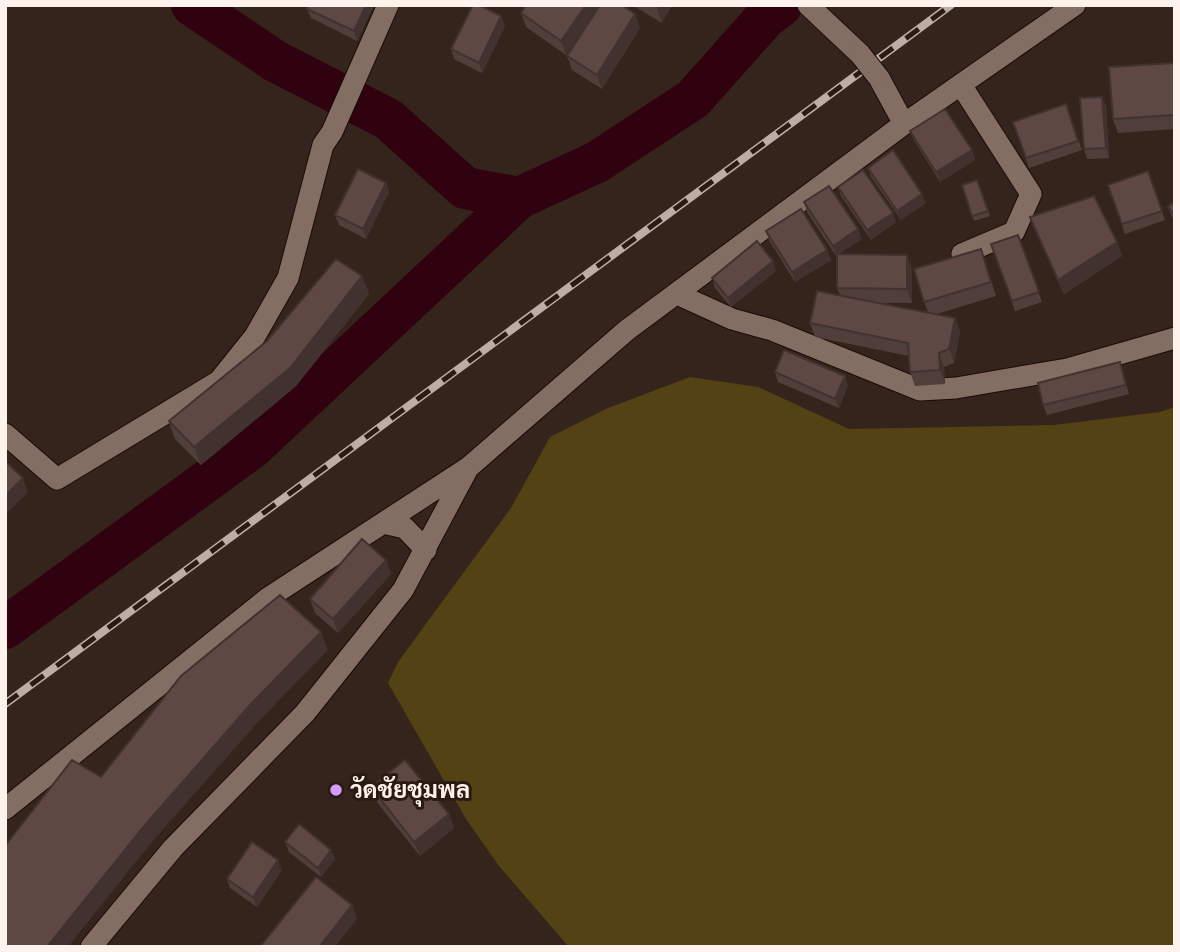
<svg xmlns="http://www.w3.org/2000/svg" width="1180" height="952" font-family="Roboto,Sarabun,sans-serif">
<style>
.green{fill:#534214}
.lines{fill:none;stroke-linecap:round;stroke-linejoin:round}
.river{stroke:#30020f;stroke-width:42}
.minor-casing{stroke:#1c0c05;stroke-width:23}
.minor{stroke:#826e63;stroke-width:21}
.rail-casing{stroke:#bcaea7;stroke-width:8}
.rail{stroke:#2a1a11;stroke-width:5;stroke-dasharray:16;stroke-linecap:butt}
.minor-bridge-casing{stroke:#1c0c05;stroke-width:23;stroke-linecap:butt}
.minor-bridge{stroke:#826e63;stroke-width:21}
.wall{fill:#503e3a}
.shaded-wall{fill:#413230}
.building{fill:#5d4844;stroke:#413230;stroke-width:2}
.poi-dot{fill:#d49cfb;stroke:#2a1a11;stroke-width:2.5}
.labels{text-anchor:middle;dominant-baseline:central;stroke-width:6;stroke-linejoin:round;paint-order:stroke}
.poi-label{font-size:24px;font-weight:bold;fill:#fef2ec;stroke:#2a1a11;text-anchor:start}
</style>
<rect width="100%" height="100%" fill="#35241b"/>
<path class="green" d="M690,377L758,387L849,429L1054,425L1160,412L1175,407V947H569L499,866L466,819L388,683L398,662L511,508L550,437L608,408Z"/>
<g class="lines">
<path class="river" d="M192,5L275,61L388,119L465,188L519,198
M5,628L252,448L519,198L597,162L693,99L766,17L781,6"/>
<g class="minor-casing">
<path id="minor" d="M808,5L860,54
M961,85L1031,194L1014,232L962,254
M904,124L1075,5
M677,294L732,319L772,330L920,390L956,388L1067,369L1175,338
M5,434L57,479L219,381L255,336L288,278L323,145L332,132L388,5
M383,523L405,528L426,550
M5,809L268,598L469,467L627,330L904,124L879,78
M91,947L173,848L305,713L403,590L467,470"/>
</g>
<use href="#minor" class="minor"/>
<g class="rail-casing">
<path id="rail" d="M5,704L951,5"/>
</g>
<use href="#rail" class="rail"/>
<g class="minor-bridge-casing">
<path id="minor-bridge" d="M860,54L879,78"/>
</g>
<use href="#minor-bridge" class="minor-bridge"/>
</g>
<path class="wall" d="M374,5L357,41L311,18L307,9Z
M632,5H672L662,23Z
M521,13L635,14L640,28L602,89L572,70L567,56L587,25L566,55L526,27Z
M505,26L482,73L454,59L451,49Z
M1175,63V129L1118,133L1113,119Z
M1102,97L1106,106L1109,158L1087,159L1084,149Z
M1066,104L1082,150L1029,168L1013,122Z
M910,131L972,150L975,160L940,182L914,140Z
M868,168L926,203L901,220L871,177Z
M1148,171L1165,220L1125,234L1108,185Z
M977,180L990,216L974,221L962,185Z
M386,183L389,192L366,239L339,225L335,215Z
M838,187L896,222L871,240L841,196Z
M804,202L862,239L838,254L912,269V303H880L928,312L924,302L981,249L996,296L937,314L955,318L960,332L954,363L944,367L945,384L915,386L910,372L909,356L815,337L810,323L840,295L837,288V255L836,256L807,212Z
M1175,202V224L1168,207Z
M1030,217L1117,242L1122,256L1064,294L1035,231Z
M766,231L827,250L831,260L795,282L769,240Z
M1018,235L1042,302L1015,311L991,244Z
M776,271L731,307L715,288L712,278Z
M362,276L369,294L296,386L201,465L175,439L169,421Z
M775,372L845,376L848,386L839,408L778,382Z
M1123,372L1129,394L1047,415L1043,405Z
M386,560L391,574L338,633L315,613L310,599Z
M371,787L449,814L454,828L420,856L376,801Z
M285,842L331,850L335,859L321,877L289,852Z
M282,870L257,907L230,888L227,879Z"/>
<path class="shaded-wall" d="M366,5L374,6L357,41L354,31Z
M586,5H601L566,55L561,41Z
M659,5H672L662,23L657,9Z
M635,14L640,28L602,89L597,75Z
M501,16L505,26L482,73L479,63Z
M1102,97L1106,106L1109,158L1106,148Z
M972,150L975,160L940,182L936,172Z
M386,183L389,192L366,239L363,229Z
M922,194L926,203L901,220L897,211Z
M893,213L896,222L871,240L867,230Z
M858,229L862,239L836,256L833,246Z
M1117,242L1122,256L1064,294L1058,280Z
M827,250L831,260L795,282L792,272Z
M907,255L912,269V303L907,289Z
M773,261L776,271L731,307L728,298Z
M362,276L369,294L296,386L201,465L194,447Z
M955,318L960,332L954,363L949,349Z
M939,353L944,367L945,384L940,370Z
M845,376L848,386L839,408L835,399Z
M23,478L28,492L5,515V496Z
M386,560L391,574L338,633L333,619Z
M321,632L328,650L257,723L151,843L68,947H47L145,825L250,705Z
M449,814L454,828L420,856L414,842Z
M331,850L335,859L321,877L318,868Z
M278,860L282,870L257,907L253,897Z
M352,905L357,919L335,947H319Z"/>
<path class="building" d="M309,5H366L354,31L307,9Z
M473,5H479L501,16L479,63L451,49Z
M526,5H586L561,41L521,13Z
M600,5H622L635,14L597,75L567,56Z
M1175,63V115L1113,119L1109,67Z
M1102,97L1106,148L1084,149L1080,98Z
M1066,104L1078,141L1026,158L1013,122Z
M945,109L972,150L936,172L910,131Z
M893,150L922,194L897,211L868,168Z
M358,169L386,183L363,229L335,215Z
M863,170L893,213L867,230L838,187Z
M1148,171L1162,211L1122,224L1108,185Z
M977,180L988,211L972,216L962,185Z
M829,186L858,229L833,246L804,202Z
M1094,196L1117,242L1058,280L1030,217Z
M1175,202V215L1168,207Z
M801,209L827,250L792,272L766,231Z
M1018,235L1039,292L1012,301L991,244Z
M757,241L773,261L728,298L712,278Z
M981,249L991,282L924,302L914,269Z
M837,254L907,255V289L837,288Z
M336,259L362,276L290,368L194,447L169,421L267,341Z
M817,291L955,318L949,349L939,353L940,370L910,372L908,343L810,323Z
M784,350L845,376L835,399L775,372Z
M1120,362L1126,385L1043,405L1038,383Z
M5,461L23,478L5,496Z
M362,539L386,560L333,619L310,599Z
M280,595L321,632L250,705L145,825L47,947H5V846L72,760L101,777L181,676Z
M405,760L449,814L414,842L371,787Z
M299,824L331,850L318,868L285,842Z
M252,842L278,860L253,897L227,879Z
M316,877L352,905L319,947H260Z"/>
<circle class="poi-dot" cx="336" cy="790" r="7"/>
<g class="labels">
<g class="poi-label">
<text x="350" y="790">วัดชัยชุมพล</text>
</g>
</g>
<rect width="1180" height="952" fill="none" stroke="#fef2ec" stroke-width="14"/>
</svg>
